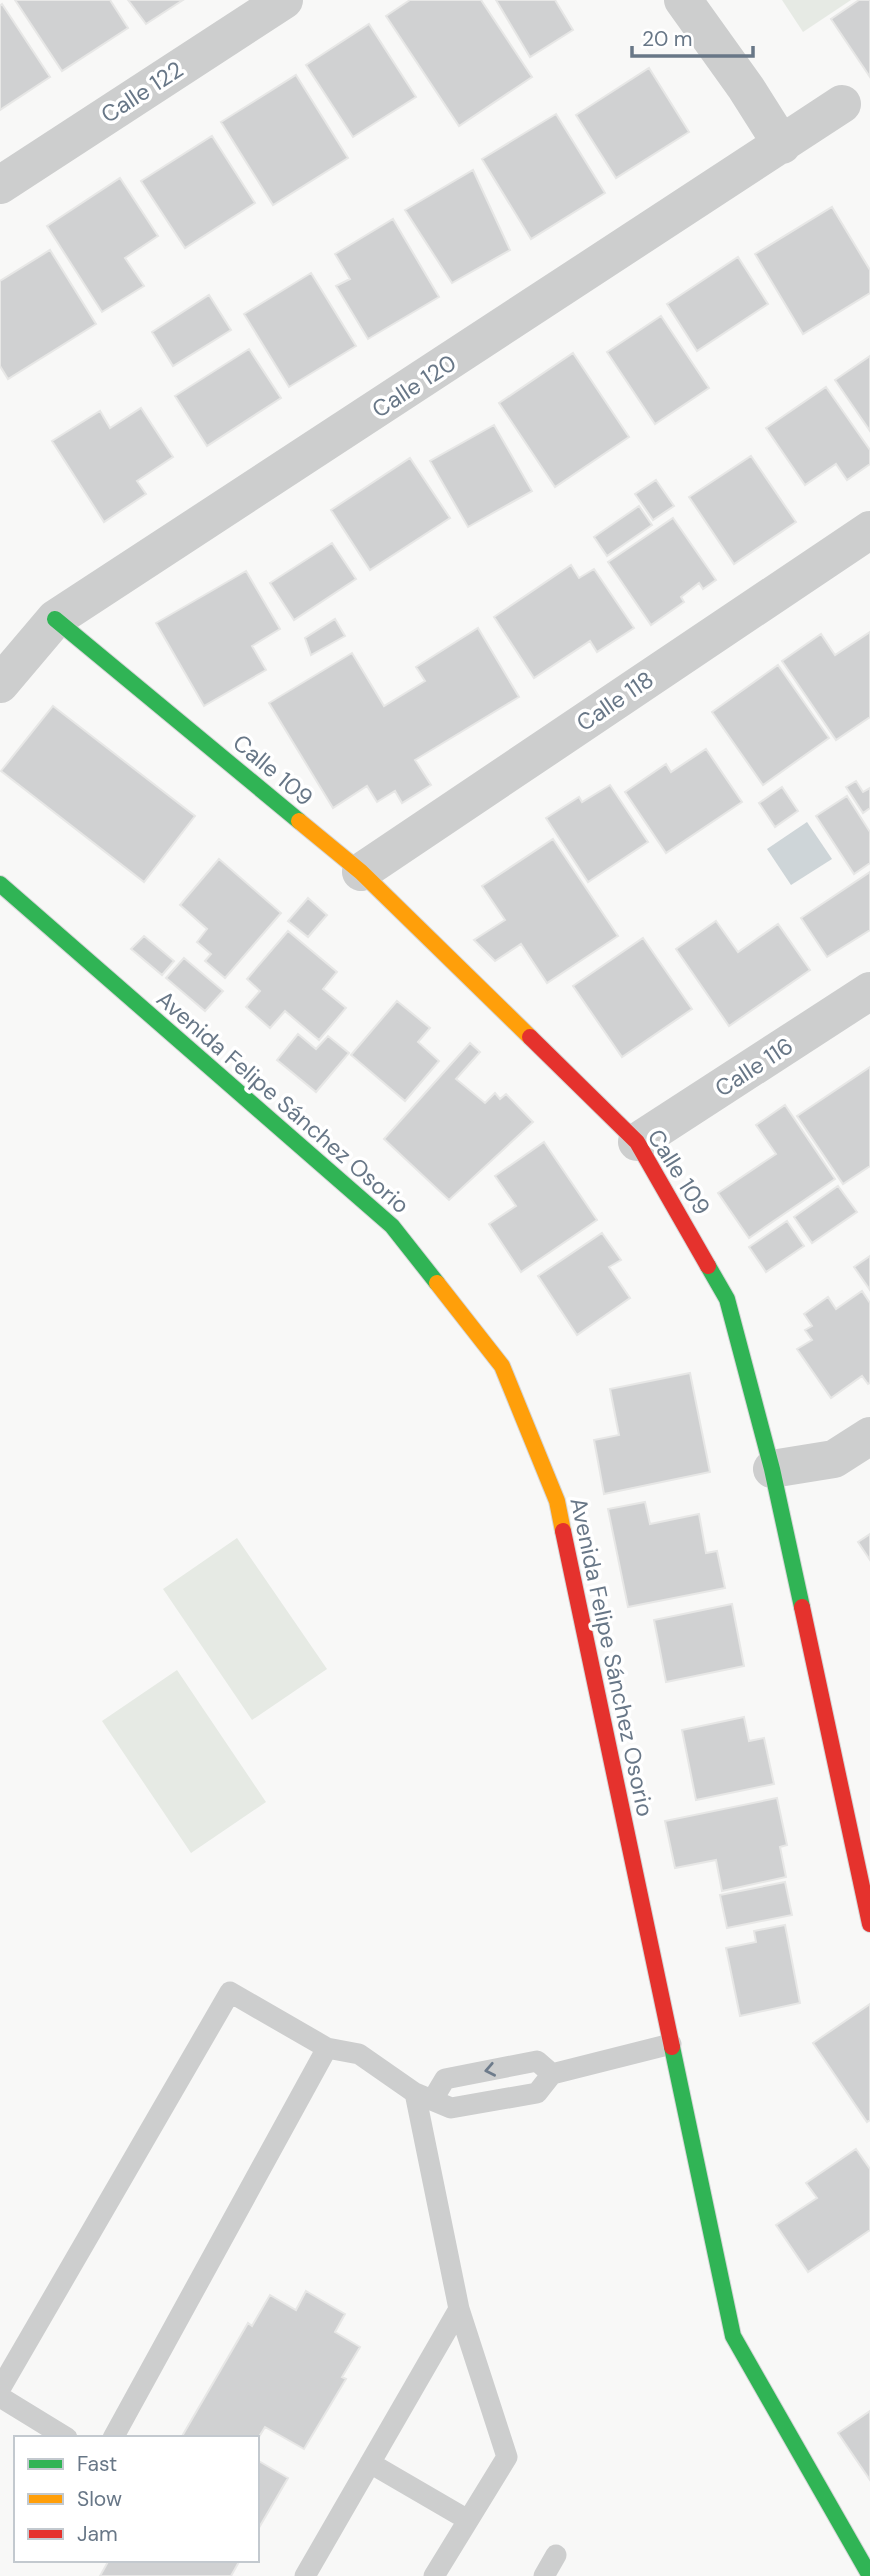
<svg xmlns="http://www.w3.org/2000/svg" width="870" height="2576" font-family="'DM Sans',sans-serif">
<style>
.green{fill:#e6eae4}
.water{fill:#ced5d8}
.building{fill:#d0d1d2;stroke:#e7e7e6;stroke-width:2}
.lines{fill:none;stroke-linecap:round;stroke-linejoin:round}
.fast-casing{stroke:#d5d6d7;stroke-width:18}
.slow-casing{stroke:#d5d6d7;stroke-width:18}
.jam-casing{stroke:#d5d6d7;stroke-width:18}
.lane{stroke:#cdcece;stroke-width:21}
.street{stroke:#cdcece;stroke-width:38}
.fast{stroke:#30b455;stroke-width:16}
.slow{stroke:#ff9f0a;stroke-width:16}
.jam{stroke:#e5322d;stroke-width:16}
.oneway{stroke:#6d7b8b}
.labels{text-anchor:middle;dominant-baseline:central;stroke-width:7;stroke-linejoin:round;paint-order:stroke}
.street-label{font-size:23px;fill:#687787;stroke:#fff}
</style>
<rect width="100%" height="100%" fill="#f8f8f7"/>
<path class="green" d="M782,0H851L803,32Z
M237,1538L327,1669L252,1720L163,1589Z
M177,1670L266,1802L191,1853L102,1721Z"/>
<path class="water" d="M807,822L832,859L791,885L767,849Z"/>
<path class="building" d="M15,0H110L128,28L62,71Z
M128,0H183L146,24Z
M410,0H481L532,77L459,126L386,16Z
M496,0H555L573,30L530,57Z
M859,0H870V77L831,19Z
M2,4L50,77L0,110V6Z
M369,24L416,97L353,137L306,65Z
M649,68L689,132L616,178L576,115Z
M296,75L348,158L273,205L221,122Z
M556,114L605,193L531,239L482,159Z
M212,136L255,203L185,248L141,181Z
M473,170L510,250L452,283L405,210Z
M120,178L158,236L125,258L144,286L102,312L47,226Z
M832,207L870,270V293L803,334L755,254Z
M393,219L439,297L368,339L336,286L350,279L335,254Z
M50,250L96,324L8,379L0,366V281Z
M738,257L768,304L697,351L667,304Z
M311,273L356,346L289,387L244,314Z
M209,295L231,330L173,366L152,332Z
M661,316L709,388L655,424L607,352Z
M249,349L281,398L207,446L175,396Z
M573,353L629,437L555,487L499,403Z
M870,356V431L835,380Z
M826,387L870,450V464L847,480L836,464L805,485L766,428Z
M141,408L173,457L137,481L146,494L104,522L52,441L100,411L110,428Z
M494,425L532,491L468,527L430,461Z
M751,456L796,522L734,564L689,497Z
M410,458L450,518L370,570L331,510Z
M656,480L674,506L653,520L635,494Z
M639,506L652,525L607,556L594,537Z
M673,518L716,580L703,589L699,583L681,597L684,602L651,625L608,562Z
M332,543L356,579L294,620L270,583Z
M571,565L579,578L594,569L634,628L597,652L590,641L534,678L494,617Z
M246,571L280,629L252,646L266,670L204,706L156,623Z
M335,619L345,636L311,655L305,638Z
M478,628L519,697L415,760L431,785L402,803L395,791L377,802L367,786L333,808L269,703L352,653L384,706L425,681L416,667Z
M870,632V717L836,740L782,661L821,634L835,655Z
M778,665L829,738L763,785L712,712Z
M53,706L195,816L144,882L1,771Z
M706,749L742,802L666,853L625,792L666,764L671,772Z
M856,781L863,792L870,788V808L863,813L846,787Z
M610,785L648,842L588,882L546,818L579,797L582,802Z
M782,787L798,811L775,827L759,803Z
M847,796L870,832V863L854,874L816,816Z
M553,839L618,936L547,983L521,944L495,961L474,940L505,920L482,886Z
M219,859L281,913L225,978L205,961L211,954L197,942L207,929L180,905Z
M870,872V930L827,957L801,918Z
M308,898L327,915L308,937L288,921Z
M716,921L738,952L778,924L810,970L729,1026L676,949Z
M288,931L337,972L323,989L346,1008L319,1040L285,1011L270,1028L246,1007L260,991L247,979Z
M144,936L174,961L162,975L131,949Z
M643,938L692,1009L622,1057L573,986Z
M184,958L223,991L205,1011L166,978Z
M397,1001L430,1028L418,1042L439,1061L405,1101L351,1055Z
M298,1034L316,1049L328,1036L349,1053L316,1092L277,1060Z
M470,1043L480,1052L456,1079L485,1103L495,1093L500,1099L506,1094L533,1122L449,1200L384,1139Z
M870,1067V1166L843,1184L797,1116Z
M785,1105L835,1179L749,1238L718,1193L776,1154L756,1125Z
M544,1142L597,1220L521,1272L489,1224L516,1206L495,1176Z
M838,1186L857,1212L812,1243L794,1217Z
M787,1221L804,1246L766,1272L749,1247Z
M602,1233L621,1260L609,1267L630,1298L577,1335L538,1276Z
M870,1256V1290L854,1267Z
M862,1291L870,1303V1383L868,1384L862,1376L831,1398L797,1349L812,1340L805,1330L812,1326L804,1314L828,1297L836,1309Z
M690,1373L710,1472L604,1494L594,1440L619,1435L610,1389Z
M645,1502L650,1524L699,1514L706,1553L717,1551L725,1588L628,1607L608,1509Z
M870,1534V1560L858,1542Z
M732,1604L744,1666L666,1682L654,1620Z
M744,1717L749,1741L764,1738L774,1784L696,1800L682,1730Z
M777,1798L787,1845L780,1847L786,1877L722,1891L716,1860L675,1868L665,1821Z
M785,1882L792,1915L727,1928L720,1895Z
M785,1925L800,2003L740,2016L726,1948L756,1942L754,1931Z
M870,2004V2120L867,2122L813,2043Z
M856,2149L870,2169V2230L808,2272L776,2225L817,2198L806,2183Z
M306,2291L345,2314L335,2332L360,2347L342,2377L346,2379L304,2449L265,2427L257,2440V2438H181L248,2323L252,2326L270,2295L296,2310Z
M870,2411V2480L838,2433Z
M257,2460L288,2478L257,2531Z
M109,2560H240L231,2576H100Z"/>
<g class="lines">
<g class="fast-casing">
<path id="fast" d="M55,619L299,821
M0,884L392,1226L437,1283
M708,1266L727,1299L772,1469L802,1607
M672,2047L733,2336L870,2576"/>
</g>
<g class="slow-casing">
<path id="slow" d="M299,821L361,872L530,1037
M437,1283L502,1366L557,1501L563,1531"/>
</g>
<g class="jam-casing">
<path id="jam" d="M530,1037L637,1142L708,1266
M563,1531L672,2047
M802,1607L870,1924"/>
</g>
<path class="lane" d="M415,2093L459,2309L507,2457L434,2576
M433,2099L445,2079L537,2061L552,2074
M0,2389L230,1992L327,2048L359,2054L415,2093L451,2108L537,2093L552,2074L671,2044
M0,2397L67,2438
M113,2438L327,2048
M370,2463L468,2520
M305,2576L459,2309
M544,2576L556,2555"/>
<path class="street" d="M683,0L746,88L782,145
M0,185L284,0
M0,684L55,619L842,104
M361,872L870,530
M637,1142L870,991
M772,1469L834,1459L870,1436"/>
<use href="#fast" class="fast"/>
<use href="#slow" class="slow"/>
<use href="#jam" class="jam"/>
</g>
<defs><path id="oneway-chevron" d="M-2-3.5L2.5 0L-2 3.5" fill="none" stroke-width="1.6" stroke-linecap="round" stroke-linejoin="round" transform="scale(1.75)"/></defs>
<use class="oneway" href="#oneway-chevron" transform="translate(490 2070) rotate(169)"/>
<g class="labels">
<g class="street-label">
<text transform="translate(142 92) rotate(-33)">Calle 122</text>
<text transform="translate(414 386) rotate(-33)">Calle 120</text>
<text transform="translate(615 701) rotate(-34)">Calle 118</text>
<text transform="translate(273 770) rotate(40)">Calle 109</text>
<text transform="translate(754 1067) rotate(-33)">Calle 116</text>
<text transform="translate(283 1102) rotate(41)">Avenida Felipe Sánchez Osorio</text>
<text transform="translate(679 1172) rotate(58)">Calle 109</text>
<text transform="translate(612 1657) rotate(78)">Avenida Felipe Sánchez Osorio</text>
</g>
</g>
<rect x="14" y="2436" width="245" height="126" fill="#ffffff" stroke="#c3c9cf" stroke-width="2"/>
<rect x="28" y="2459" width="35" height="10" fill="#30b455" stroke="#c3c9cf" stroke-width="2"/>
<text x="77" y="2471" font-size="21" fill="#687787">Fast</text>
<rect x="28" y="2494" width="35" height="10" fill="#ff9f0a" stroke="#c3c9cf" stroke-width="2"/>
<text x="77" y="2506" font-size="21" fill="#687787">Slow</text>
<rect x="28" y="2529" width="35" height="10" fill="#e5322d" stroke="#c3c9cf" stroke-width="2"/>
<text x="77" y="2541" font-size="21" fill="#687787">Jam</text>
<path d="M632 46v10h121v-10" fill="none" stroke="#687787" stroke-width="3.5"/>
<text x="642" y="46" font-size="21" fill="#687787" stroke="#ffffff" stroke-width="5" paint-order="stroke">20 m</text>
</svg>
